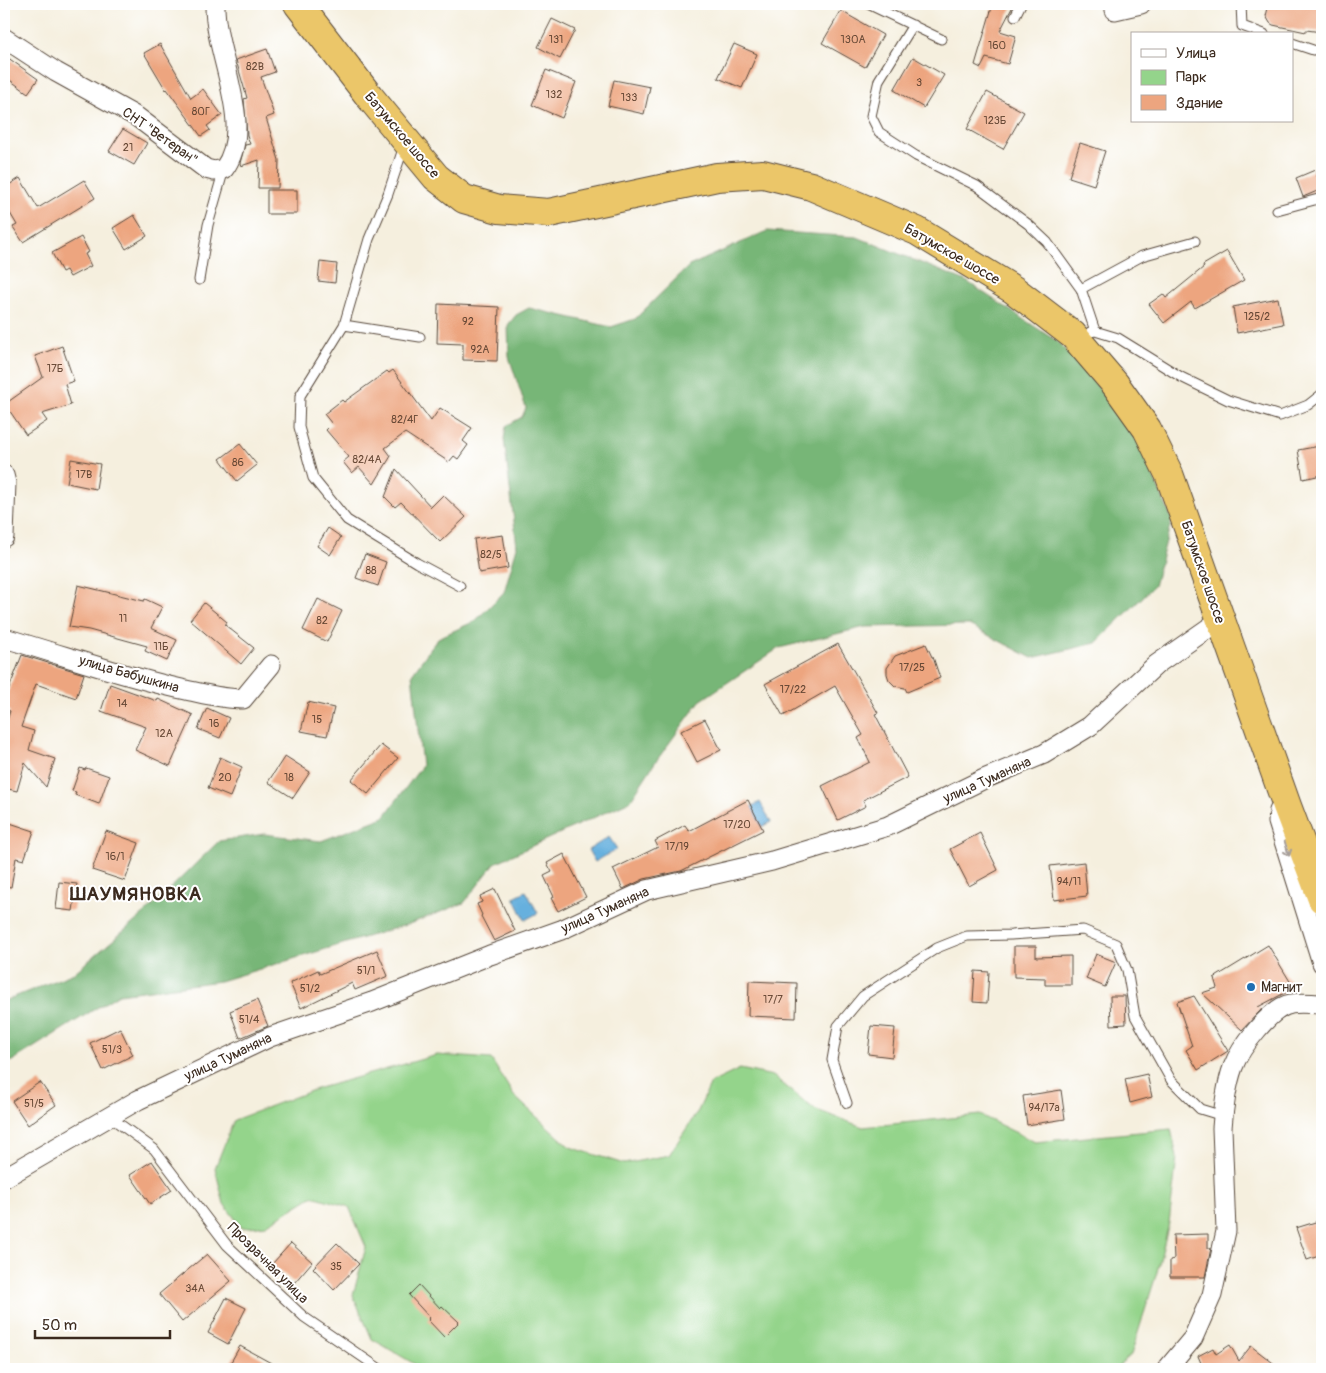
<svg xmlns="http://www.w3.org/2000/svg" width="1326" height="1373" font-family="Pangolin,sans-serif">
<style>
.green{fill:#94d48b;stroke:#687f54}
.forest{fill:#77b677;stroke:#59704a}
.water{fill:#66b0de;stroke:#506d7e}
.building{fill:#eda57f}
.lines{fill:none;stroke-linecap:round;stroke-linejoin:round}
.lane-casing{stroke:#57483b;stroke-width:11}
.street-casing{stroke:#57483b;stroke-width:21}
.highway-casing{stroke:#57483b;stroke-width:30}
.lane{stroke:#fff;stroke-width:9}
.street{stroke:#fff;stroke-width:19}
.highway{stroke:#ebc669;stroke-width:28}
.oneway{stroke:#a79f9a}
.poi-dot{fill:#1f6fb2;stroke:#fff;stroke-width:2}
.labels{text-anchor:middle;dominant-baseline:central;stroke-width:4;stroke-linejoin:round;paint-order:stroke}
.number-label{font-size:11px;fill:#684936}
.street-label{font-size:14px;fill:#3b2a1e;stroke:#fff}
.poi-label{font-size:14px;fill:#3b2a1e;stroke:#fff;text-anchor:start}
.district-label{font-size:19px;font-weight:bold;letter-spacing:1px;fill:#3b2a1e;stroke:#fff}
</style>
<rect width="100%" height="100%" fill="#fff"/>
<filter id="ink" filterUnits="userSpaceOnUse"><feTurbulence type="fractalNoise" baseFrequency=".02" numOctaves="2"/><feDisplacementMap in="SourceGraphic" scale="10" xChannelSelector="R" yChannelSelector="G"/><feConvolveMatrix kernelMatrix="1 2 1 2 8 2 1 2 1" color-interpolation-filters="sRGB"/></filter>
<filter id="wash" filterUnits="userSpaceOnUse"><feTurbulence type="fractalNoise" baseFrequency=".0096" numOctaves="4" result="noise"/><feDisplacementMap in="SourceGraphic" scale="20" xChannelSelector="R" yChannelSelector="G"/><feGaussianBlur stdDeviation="1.12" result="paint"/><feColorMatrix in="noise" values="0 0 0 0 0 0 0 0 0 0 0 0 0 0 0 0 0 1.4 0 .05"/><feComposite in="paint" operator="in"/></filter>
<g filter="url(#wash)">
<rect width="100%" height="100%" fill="#f5efde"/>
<path class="green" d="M437,1055L491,1059L514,1096L570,1147L624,1164L669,1155L698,1111L711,1083L740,1069L773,1076L814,1109L863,1127L980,1115L1035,1142L1171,1129L1177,1157L1169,1223L1157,1272L1131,1355L1115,1369H423L372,1339L353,1295L366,1247L349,1207L313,1196L266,1225L242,1228L224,1204L215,1168L234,1120L316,1089Z"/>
<path class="forest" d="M767,231L857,237L966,281L1058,342L1129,421L1172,519L1154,586L1096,643L1032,658L969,625L865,627L779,648L700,701L654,764L630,801L495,863L464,903L409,924L220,981L119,994L4,1066V1001L74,973L144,914L219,841L264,834L321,841L384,817L422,766L412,674L438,638L475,621L504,592L517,547L504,439L506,426L522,417L526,408L509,357L508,325L516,315L529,308L611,327L635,319L689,266Z"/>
<path class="water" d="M760,802L771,822L762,827L751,807Z
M609,837L617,849L595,862L588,850Z
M526,891L538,913L525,920L514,897Z"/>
<g id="blocks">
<path class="building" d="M993,4H1014L1000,31L1016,36L1008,64L986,58L981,68L975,65Z
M1269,4H1322V32L1306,30V32L1273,25L1270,23L1266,16Z
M841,11L883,35L865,67L822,43Z
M552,19L575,30L560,59L538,47Z
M160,44L191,98L203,89L222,115L207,126L210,130L201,136L167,89L166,90L144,53Z
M734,44L757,54L742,88L718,78Z
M267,49L275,72L261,77L274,115L266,118L279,160L278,188H258L259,160L241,166L240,163L245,145L250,144L247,135L244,99L247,98L236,60Z
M4,55L38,79L28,93L4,76Z
M913,57L944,75L924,108L894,90Z
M546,70L576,82L562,118L532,105Z
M614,80L650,87L644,114L608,106Z
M987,92L1024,112L1003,149L967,129Z
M123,129L147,143L134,165L109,151Z
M1080,143L1105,151L1094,185L1069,177Z
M1315,170L1322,189L1303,197L1296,178Z
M20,178L38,208L84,180L95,198L23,242L13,227L17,225L4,203V188Z
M267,190H297V214H267Z
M134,215L147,236L126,249L113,228Z
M81,237L89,252L85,254L91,266L70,277L66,270L62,272L52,253Z
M1227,251L1244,280L1195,308L1191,302L1164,323L1149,304L1163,294L1166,298L1204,267L1203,265Z
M320,262L337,264L335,283L318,281Z
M1278,298L1283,324L1237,333L1233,307Z
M438,304L499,307L497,361L463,360V344L437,343Z
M62,346L74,381L65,384L71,405L42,414L47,421L26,435L5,404L43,377L35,356Z
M393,370L431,421L440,408L472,428L463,441L468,445L458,459L454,456L449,462L405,433L385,448L391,456L374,484L359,467L352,473L343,462L349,457L326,430L332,424L324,414L342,400L344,402L387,371L389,373Z
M240,444L257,465L237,481L220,459Z
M1320,446L1322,459V475L1303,479L1298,450Z
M71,459L100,464L96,489L67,483Z
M396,469L431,507L443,495L466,517L440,542L401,502L395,507L385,497Z
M328,528L341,537L330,555L317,546Z
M503,535L508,568L479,573L474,539Z
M365,554L386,562L378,586L356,578Z
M78,585L144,601L145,599L162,607L151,628L177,640L167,661L145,651L147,646L89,630L69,627Z
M318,599L342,611L327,642L303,630Z
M204,603L227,622L225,625L254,648L241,664L190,620Z
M838,644L878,713L875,714L908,777L863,800L866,806L838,820L822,786L870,762L858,738L863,735L835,686L783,716L765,684Z
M926,644L932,657H933L940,678L907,692L905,688L895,686L889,680L887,674V668L895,656Z
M22,655L84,674L76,698L36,684L21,727L34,731L29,750L55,759L46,787L25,763L17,791L4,788V730L10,711L4,709V702Z
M110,684L157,701L158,699L193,715L170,766L135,750L146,727L101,711Z
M308,702L334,708L327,736L301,731Z
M207,708L229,718L220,738L198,729Z
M705,719L721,750L697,762L681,731Z
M381,745L398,758L368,794L351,780Z
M285,756L310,772L293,798L268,782Z
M220,757L242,767L230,797L208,788Z
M80,768L85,770L86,768L109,776L99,804L75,795L76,792L72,791Z
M748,800L763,830L681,871L644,879L623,889L613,869L658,847L655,841L685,825L689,831Z
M4,821L34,831L24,860L16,858L11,887L4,886Z
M106,831L139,843L125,881L92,870Z
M980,833L998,870L969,886L950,849Z
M564,854L586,897L558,911L551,898L554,897L544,876L552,872L547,863Z
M1084,862L1087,896L1054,900L1050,866Z
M59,882L77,884L73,911L56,909Z
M495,889L515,931L494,941L481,916L482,915L477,904L482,902L480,896Z
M1268,945L1294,988L1258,1007L1261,1010L1242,1030L1202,993L1217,988L1214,978Z
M1014,946H1036V957L1071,956V985H1045V978L1014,977Z
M377,950L388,976L355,990L352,983L301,1008L290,983L318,970L320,974Z
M1096,954L1116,962L1105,987L1086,979Z
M975,971L989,972L987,1003L973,1002Z
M749,981L797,983L796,1018L748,1016Z
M1110,996H1125L1126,1024L1111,1025Z
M1194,996L1228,1051L1198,1070L1186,1050L1192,1046L1177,1002Z
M257,1000L268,1026L240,1038L230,1011Z
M871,1026L895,1028L892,1057L868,1054Z
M120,1028L133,1055L103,1070L90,1043Z
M1147,1074L1152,1097L1130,1103L1125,1079Z
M40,1082L56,1105L28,1125L12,1101Z
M1061,1090L1065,1119L1027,1125L1023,1096Z
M152,1161L172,1190L150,1204L130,1175Z
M1322,1220V1255L1307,1260L1296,1228Z
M1208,1234V1248H1211L1205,1277H1170V1260L1174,1259L1173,1235Z
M291,1243L312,1262L294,1283L272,1264Z
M337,1243L359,1264L334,1290L313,1268Z
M207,1254L231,1281L182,1322L159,1294Z
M419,1285L440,1308L442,1306L459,1322L444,1337L428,1320L430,1318L409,1295Z
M226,1298L246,1308L228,1344L208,1333Z
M1230,1345L1239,1361L1251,1346L1281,1369H1191L1201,1363L1198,1356L1213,1348L1216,1354Z
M240,1346L282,1369H227Z"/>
</g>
</g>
<g filter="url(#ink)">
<use href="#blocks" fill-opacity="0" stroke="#57483b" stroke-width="1"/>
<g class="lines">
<g class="lane-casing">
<path id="lane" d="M868,4L941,39
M1241,4L1242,26L1264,34
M1015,16L1021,4
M913,25L879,80L871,116L879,132L916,156L977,186L1028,224L1047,242L1081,289L1095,331
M1292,43L1313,50
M404,146L388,194L369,239L344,325L420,337
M1277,210L1322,198
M199,280L208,225L224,169
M1081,289L1142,256L1195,241
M344,325L300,396L299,427L313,478L347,520L417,563L460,586
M1090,332L1095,331L1118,338L1181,377L1228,400L1280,416L1308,405L1322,394
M847,1103L832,1060L838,1026L863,996L937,948L967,936L1011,935L1083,930L1116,944L1127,970L1135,1016L1171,1080L1200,1109L1223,1116
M110,1117L154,1149L227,1245L304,1317L380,1369"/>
</g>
<g class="street-casing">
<path id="street" d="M1115,10L1141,4
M4,38L56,72L137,117L206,169L214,171L224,169C256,125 214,55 215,4
M4,475L6,483L4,537
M4,638C64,655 124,677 186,690C205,694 223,699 243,699L271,665
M1286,806L1279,811L1278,822L1322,963
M4,1178L138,1100L270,1037L372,1002L490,955L561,930L647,890L772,861L888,826L984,779L1044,754L1090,726L1157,664L1220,620
M1167,1369L1193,1338L1212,1295L1226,1231L1222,1128C1223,1111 1227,1083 1233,1067C1240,1048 1271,1007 1291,1004C1301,1002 1312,1004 1322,1004"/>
</g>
<g class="highway-casing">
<path id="highway" d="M298,4L369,96L436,177L464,199L499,209L549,213L717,177L763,174L811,186L917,231L1014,290L1073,335L1115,384L1147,429L1169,474L1287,806L1322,899"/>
</g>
<use href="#lane" class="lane"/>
<use href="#street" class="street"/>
<use href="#highway" class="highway"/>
</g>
<defs><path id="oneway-shaft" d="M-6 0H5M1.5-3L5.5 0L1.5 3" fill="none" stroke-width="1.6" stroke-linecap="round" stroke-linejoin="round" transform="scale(1.25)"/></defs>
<use class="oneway" href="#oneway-shaft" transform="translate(1287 849) rotate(73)"/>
</g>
<circle class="poi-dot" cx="1251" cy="987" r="5"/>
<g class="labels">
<g class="number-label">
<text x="556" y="39">131</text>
<text x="853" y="39">130А</text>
<text x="997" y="45">160</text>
<text x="255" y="66">82В</text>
<text x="919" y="82">3</text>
<text x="554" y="94">132</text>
<text x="629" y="97">133</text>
<text x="201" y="111">80Г</text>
<text x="995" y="120">123Б</text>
<text x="128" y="147">21</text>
<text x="1257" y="316">125/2</text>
<text x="468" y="321">92</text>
<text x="480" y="349">92А</text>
<text x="55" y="368">17Б</text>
<text x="405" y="419">82/4Г</text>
<text x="367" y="459">82/4А</text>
<text x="238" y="462">86</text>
<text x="84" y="474">17В</text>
<text x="491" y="554">82/5</text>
<text x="371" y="570">88</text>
<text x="123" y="618">11</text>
<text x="322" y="620">82</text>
<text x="161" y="646">11Б</text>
<text x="912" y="667">17/25</text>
<text x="793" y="689">17/22</text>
<text x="122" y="703">14</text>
<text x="317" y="719">15</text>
<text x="214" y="723">16</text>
<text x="164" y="733">12А</text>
<text x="225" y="777">20</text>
<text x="289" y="777">18</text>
<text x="737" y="824">17/20</text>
<text x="677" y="846">17/19</text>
<text x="115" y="856">16/1</text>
<text x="1069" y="881">94/11</text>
<text x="366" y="970">51/1</text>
<text x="310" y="988">51/2</text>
<text x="773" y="999">17/7</text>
<text x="249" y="1019">51/4</text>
<text x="112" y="1049">51/3</text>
<text x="34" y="1103">51/5</text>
<text x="1044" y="1107">94/17а</text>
<text x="336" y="1266">35</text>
<text x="195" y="1288">34А</text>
</g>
<g class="street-label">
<text transform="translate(402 135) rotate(50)">Батумское шоссе</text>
<text transform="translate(160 136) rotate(35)">СНТ "Ветеран"</text>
<text transform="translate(952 254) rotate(30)">Батумское шоссе</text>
<text transform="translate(1203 572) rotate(71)">Батумское шоссе</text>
<text transform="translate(129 674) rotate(16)">улица Бабушкина</text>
<text transform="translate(987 780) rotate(-24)">улица Туманяна</text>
<text transform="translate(605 910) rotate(-24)">улица Туманяна</text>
<text transform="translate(228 1057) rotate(-25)">улица Туманяна</text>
<text transform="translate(268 1263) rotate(45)">Прозрачная улица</text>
</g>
<g class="poi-label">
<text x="1261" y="987">Магнит</text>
</g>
<g class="district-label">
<text x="136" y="894">ШАУМЯНОВКА</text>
</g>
</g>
<rect width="1326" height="1373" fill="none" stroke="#fff" stroke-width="20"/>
<rect x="1131" y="32" width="162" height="90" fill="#ffffff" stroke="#b1aaa5"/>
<rect x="1141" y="49" width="25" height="8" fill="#ffffff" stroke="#b1aaa5"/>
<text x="1176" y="58" font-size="15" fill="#3b2a1e">Улица</text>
<rect x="1141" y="70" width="25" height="15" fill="#94d48b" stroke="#b1aaa5"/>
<text x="1176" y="82" font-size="15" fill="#3b2a1e">Парк</text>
<rect x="1141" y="95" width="25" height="15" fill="#eda57f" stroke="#b1aaa5"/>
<text x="1176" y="108" font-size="15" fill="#3b2a1e">Здание</text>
<path d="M35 1330v8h135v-8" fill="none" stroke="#3b2a1e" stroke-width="2.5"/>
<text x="42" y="1330" font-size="15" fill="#3b2a1e" stroke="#ffffff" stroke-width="4" paint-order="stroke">50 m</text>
</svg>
